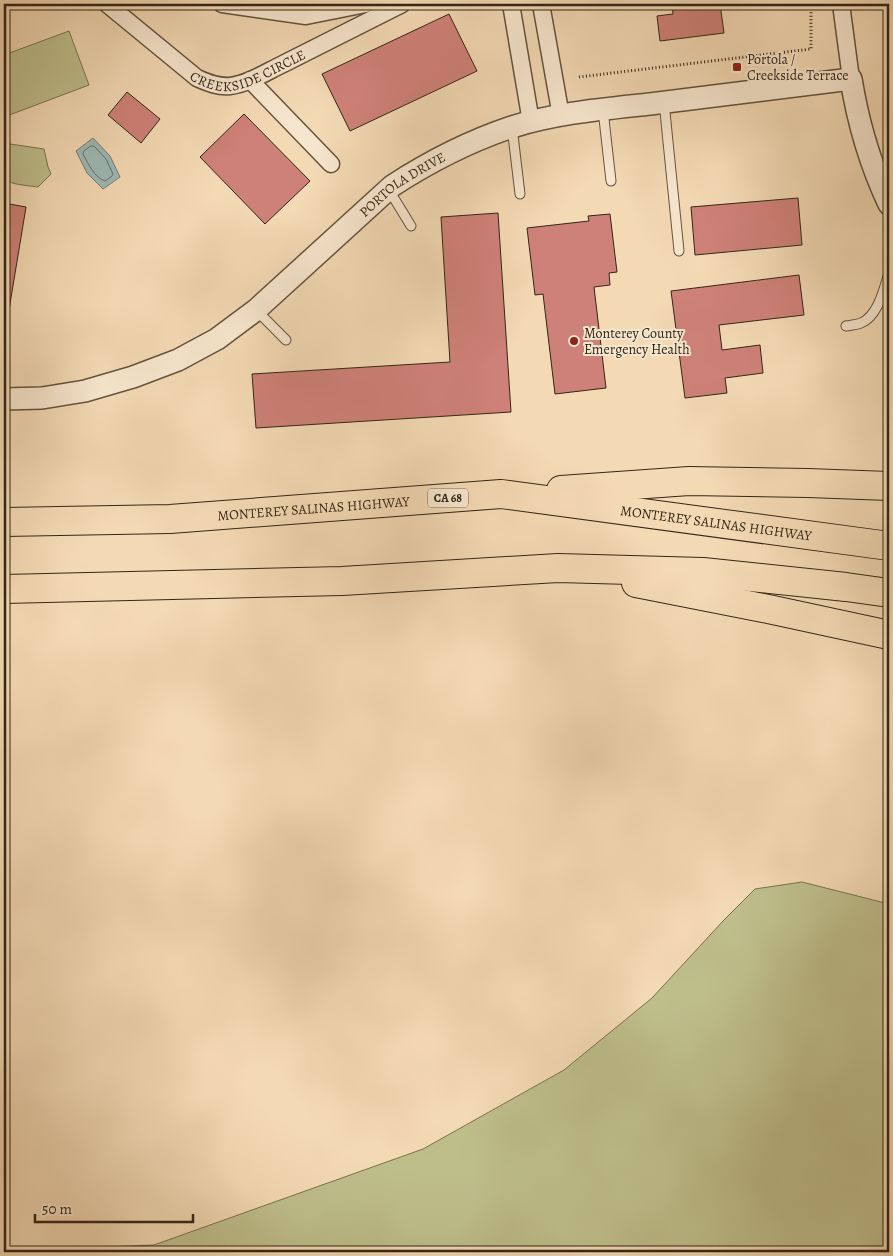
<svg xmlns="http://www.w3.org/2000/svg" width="893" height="1256" font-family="Alegreya,serif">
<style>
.green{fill:#bebe8b;stroke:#787251}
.water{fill:#9eb9b6;stroke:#737e76}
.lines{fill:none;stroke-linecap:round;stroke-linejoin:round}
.shore{stroke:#687066;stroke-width:1}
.building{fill:#ce8178;stroke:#332617}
.service-casing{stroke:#63533e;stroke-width:11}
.minor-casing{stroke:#63533e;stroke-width:19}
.tertiary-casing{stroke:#63533e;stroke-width:24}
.motorway-casing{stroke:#332617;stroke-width:30}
.path{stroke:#332617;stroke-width:3;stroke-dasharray:1 2.5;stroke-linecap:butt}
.service{stroke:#f7e6ce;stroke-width:9}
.minor{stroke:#f7e6ce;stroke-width:16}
.tertiary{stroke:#f7e6ce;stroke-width:21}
.motorway{stroke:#f3d9b4;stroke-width:28}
.poi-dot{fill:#8f2418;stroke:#f7e6ce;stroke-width:2}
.labels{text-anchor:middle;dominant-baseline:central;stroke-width:4;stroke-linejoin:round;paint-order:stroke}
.shield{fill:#f7e6ce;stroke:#6e604e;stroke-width:1}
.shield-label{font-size:12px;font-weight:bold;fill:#332617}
.poi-label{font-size:14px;fill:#332617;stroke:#f7e6ce;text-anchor:start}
.street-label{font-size:14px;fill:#332617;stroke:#f7e6ce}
</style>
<rect width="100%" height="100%" fill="#f3d9b4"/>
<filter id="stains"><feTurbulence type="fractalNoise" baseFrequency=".004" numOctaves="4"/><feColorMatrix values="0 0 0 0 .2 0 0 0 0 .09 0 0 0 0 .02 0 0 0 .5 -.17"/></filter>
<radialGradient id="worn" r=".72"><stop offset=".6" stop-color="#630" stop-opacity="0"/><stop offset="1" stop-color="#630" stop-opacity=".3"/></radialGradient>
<path class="green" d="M69,31L89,85L4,117V55Z
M10,144L44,149L48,167L51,174L38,187C32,186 16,185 10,182C1,177 8,152 10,144Z
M802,882L889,904V1252H4V1251L154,1245L423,1149L564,1070L652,998L723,921L755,889Z"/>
<path class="water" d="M93,138L110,156L120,177L103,189L87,173L76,151Z"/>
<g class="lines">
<path class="shore" d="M91,146H94L106,159L113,174L112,176L105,181C94,177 89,165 83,154L84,151Z"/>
</g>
<path class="building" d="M672,4H720L724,33L660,41L657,16L673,14Z
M449,14L477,71L350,131L322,74Z
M127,92L160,119L141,143L108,115Z
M244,114L310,181L265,224L200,157Z
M798,198L802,245L695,255L691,207Z
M4,203L26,207L4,340Z
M498,213L511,412L256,428L252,374L450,362L441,217Z
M610,214L617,272L609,273L610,285L594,287L606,388L555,394L543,294L535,295L527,228L589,221L588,216Z
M799,275L804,315L719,325L722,350L760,345L763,373L725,378L727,393L685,398L671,291Z"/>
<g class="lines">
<g class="service-casing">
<path id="service" d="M664,102L679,251
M603,110L611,181
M512,127L520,194
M389,190L411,226
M256,310L286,340
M846,326C851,325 856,325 861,323C878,316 884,289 889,273"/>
</g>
<g class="minor-casing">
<g id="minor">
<path id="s1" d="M107,4L197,78C208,83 218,87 230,86C248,84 266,72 283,64C323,44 362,24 402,4"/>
<path d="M222,4L306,16L366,4"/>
<path d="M511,4L531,122"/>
<path d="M541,4L561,116"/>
<path d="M841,4L851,79"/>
<path d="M250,80L331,164"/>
</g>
</g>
<g class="tertiary-casing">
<g id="tertiary">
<path id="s2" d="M4,399L42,398L85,391L133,377L178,360L217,339L256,310L392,186C429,162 470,141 512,127C556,113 604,109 650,104C717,96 784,87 851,79C858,122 870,164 889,204"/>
</g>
</g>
<g class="motorway-casing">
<g id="motorway">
<path d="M561,490L689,481L808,483L889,486"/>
<path id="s3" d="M4,522L170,519L501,494L889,546"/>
<path d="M636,583L773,610L889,635"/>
<path d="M4,589L342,581L558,568L703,572L846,587L889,593"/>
</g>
</g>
<path class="path" d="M579,77L811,49V4"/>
<use href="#service" class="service"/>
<use href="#minor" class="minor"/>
<use href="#tertiary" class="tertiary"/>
<use href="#motorway" class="motorway"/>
</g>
<g class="poi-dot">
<rect x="732" y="62" width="10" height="10" rx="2.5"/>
<circle cx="574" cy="341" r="5"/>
</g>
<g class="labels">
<rect class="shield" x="428" y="488.5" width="40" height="19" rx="4"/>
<g class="shield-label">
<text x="448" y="498">CA 68</text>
</g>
<g class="poi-label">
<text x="747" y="59">Portola /<tspan x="747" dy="16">Creekside Terrace</tspan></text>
<text x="584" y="333">Monterey County<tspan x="584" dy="16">Emergency Health</tspan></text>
</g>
<g class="street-label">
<text stroke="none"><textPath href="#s1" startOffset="171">CREEKSIDE CIRCLE</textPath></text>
<text stroke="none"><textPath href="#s2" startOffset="466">PORTOLA DRIVE</textPath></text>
<text stroke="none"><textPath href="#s3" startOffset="310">MONTEREY SALINAS HIGHWAY</textPath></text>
<text stroke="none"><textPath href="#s3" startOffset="715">MONTEREY SALINAS HIGHWAY</textPath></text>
</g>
</g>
<rect width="893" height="1256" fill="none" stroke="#f3d9b4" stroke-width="20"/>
<rect x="5" y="5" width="883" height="1246" fill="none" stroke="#332617" stroke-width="2.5"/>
<rect x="10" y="10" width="873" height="1236" fill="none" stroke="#332617"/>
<path d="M35 1214v8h158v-8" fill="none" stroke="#332617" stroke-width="2.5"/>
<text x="42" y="1214" font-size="15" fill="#332617" stroke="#f7e6ce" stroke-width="4" paint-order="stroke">50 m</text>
<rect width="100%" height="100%" filter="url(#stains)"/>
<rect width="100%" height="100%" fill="url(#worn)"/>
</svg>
